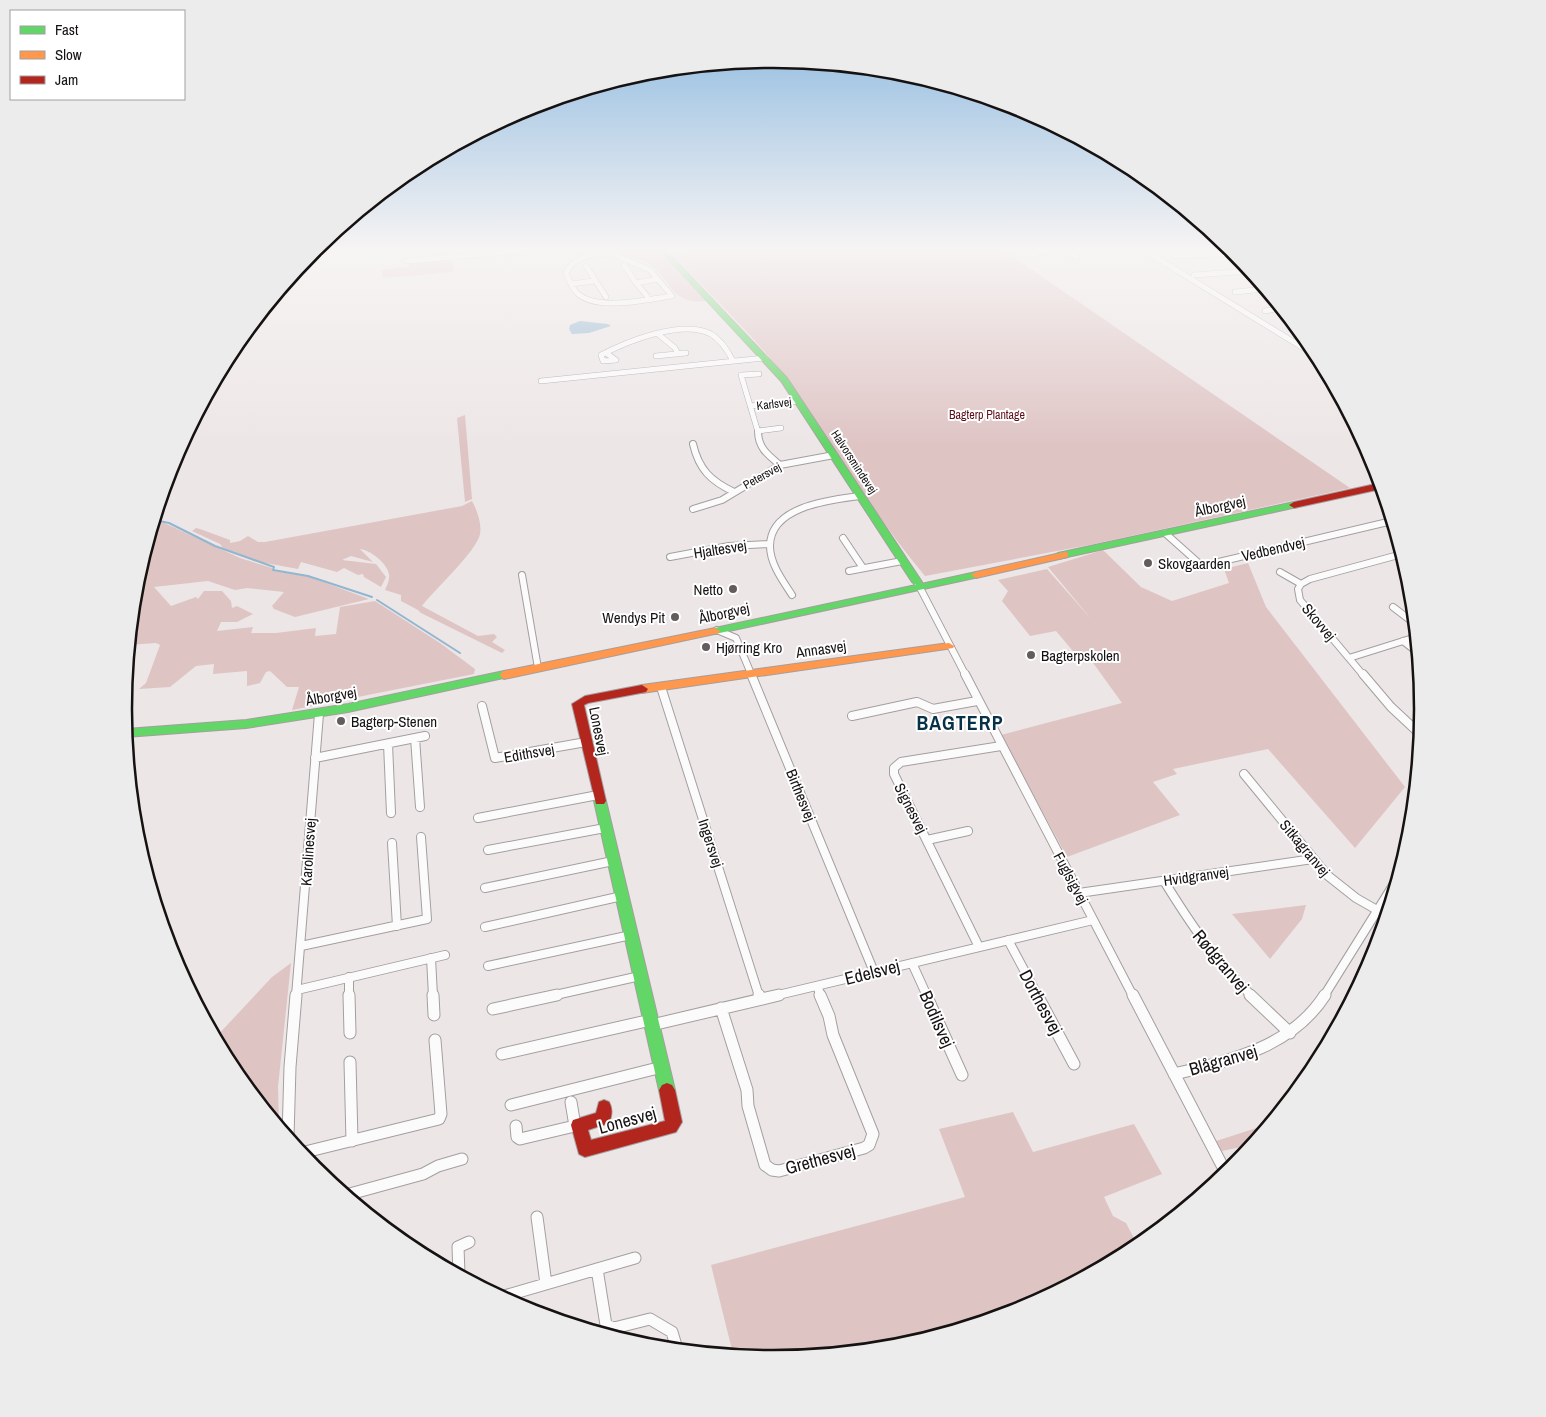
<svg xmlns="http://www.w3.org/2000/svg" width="1546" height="1417" font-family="'Archivo Narrow',sans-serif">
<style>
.green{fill:#dfc4c4}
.water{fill:#91b6d0}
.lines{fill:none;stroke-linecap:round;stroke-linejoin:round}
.stream{stroke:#91b6d0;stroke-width:2}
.street-far3-casing{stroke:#a49f9f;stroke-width:6}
.street-far2-casing{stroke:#a49f9f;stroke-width:8}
.street-far1-casing{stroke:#a49f9f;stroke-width:10}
.street-casing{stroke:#a49f9f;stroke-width:13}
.fast-casing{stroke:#a49f9f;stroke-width:2}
.slow-casing{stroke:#a49f9f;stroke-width:2}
.jam-casing{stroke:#a49f9f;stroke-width:2}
.street-far3{stroke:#fcfbfb;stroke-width:5}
.street-far2{stroke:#fcfbfb;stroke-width:6}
.street-far1{stroke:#fcfbfb;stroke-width:8}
.street{stroke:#fcfbfb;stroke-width:11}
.fast{fill:#63d668;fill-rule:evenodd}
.slow{fill:#ff974d;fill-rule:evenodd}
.jam{fill:#b3261e;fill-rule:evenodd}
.poi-dot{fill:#625c5c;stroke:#fff;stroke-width:2}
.labels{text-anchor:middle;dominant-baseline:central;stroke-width:4;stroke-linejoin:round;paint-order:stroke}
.far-street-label{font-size:12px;fill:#171212;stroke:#fff}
.far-park-label{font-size:12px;fill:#5c0e18;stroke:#fff}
.street-label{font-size:15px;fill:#171212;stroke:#fff}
.poi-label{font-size:15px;fill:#171212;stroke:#fff;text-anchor:start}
.near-street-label{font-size:18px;fill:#171212;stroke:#fff}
.district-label{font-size:20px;font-weight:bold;letter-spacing:1px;fill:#073148;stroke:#fff}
.rim{fill:none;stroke:#171212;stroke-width:2.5}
</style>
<rect width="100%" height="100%" fill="#ede6e6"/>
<path class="green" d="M617,247H655L706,301C670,305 673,280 648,263C642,259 630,257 622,255Z
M685,247H988L1003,250L1350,488L1094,544L925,576C875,517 838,452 794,389C759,340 714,299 674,256L688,254Z
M444,258L449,259L454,265L453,272L383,278L381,270L409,267V264Z
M465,415L472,499L465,502L457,418Z
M472,501C477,510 482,524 480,534C477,551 434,590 422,606L478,636L494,634L497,637L492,642L505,650L502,653L421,613L418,610L401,601V595L385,590C387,585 390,580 389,574C387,563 370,550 360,549L373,562L351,556L342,560L376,564L386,577L381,587L364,577L363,574L358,575L344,568L337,572L301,562L298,569L255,561L223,548L220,544L192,531L196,528L200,529L230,540V543L240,541L248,536L258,542H265L462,506Z
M154,521H160L240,558L272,568L273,571L307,576L369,599L295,617L274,609L272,606L284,592L247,588L235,590L208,581L154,587L171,606L196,597L198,599L204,591H222L231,601L232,608L237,606L253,614L237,622H221L217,631L253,627L251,633H276L316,628L315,636L336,634L340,607L375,601L440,643L475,669L474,674L292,710L299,687H287L270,671L266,672L260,683L247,686V671L213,674L214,664L196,666L170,687L139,689L146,683L160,645L156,643L129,645L136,581Z
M1103,550L1141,587L1172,601L1229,583L1224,569L1248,563L1266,607L1405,787L1355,848L1268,749L1173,769L1177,774L1153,782L1180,815L1067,857L1001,735L1122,703L1091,660L1083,663L1056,631L1030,636L1002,601L1008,591L998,580L1047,569L1092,620L1048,567Z
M1306,905L1302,919L1270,959L1232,914Z
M291,963L278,1087L279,1126L233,1069L216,1037L272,977Z
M1013,1112L1033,1152L1134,1124L1162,1174L1104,1197L1113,1216L1126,1223L1138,1246L1021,1309L899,1346L773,1358L733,1354L711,1265L965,1197L939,1129Z
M1269,1124L1251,1145L1222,1151L1216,1141Z"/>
<path class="water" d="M580,321L608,324L611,326L589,333L572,334L569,329L570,325Z"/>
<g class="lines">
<path class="stream" d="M154,520L169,523L215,546L274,567L273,570L308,576L372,597
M377,600L460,653"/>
<g class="street-far3-casing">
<path id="street-far3" d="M610,247L617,256L650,270L672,296C648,299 597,312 577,293C572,288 569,280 566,273C575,255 595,254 613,253
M1139,247L1318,357
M1060,248L1077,257
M1027,255L1065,247
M1175,256L1236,253
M407,261L566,247
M624,265L636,283L657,279
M586,266L606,297
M1194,275L1250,271
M636,283L647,296
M571,284L594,281
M1235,292L1265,289
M1265,311L1281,308
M658,334L675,348L678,354
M606,353L616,360L603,361L601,355C628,341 682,319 711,334C721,340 728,351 733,361
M656,356L686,353
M541,381L765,358
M750,406L798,401
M758,431L781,428
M758,432L741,375L759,374"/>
</g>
<g class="street-far2-casing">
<path id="street-far2" d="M758,431C758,448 768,455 780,465
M693,444C699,470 711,481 734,492
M693,509L722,500L780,465L834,455
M1165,533L1202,566L1392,521
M843,538L863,568
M670,557L729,546L769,544
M849,571L902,561
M1280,572L1301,584
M522,575L538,668
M917,582L966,676
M792,595C783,581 770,564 770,546C770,506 830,500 860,496
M1393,607L1414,623
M717,630L736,638L752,676
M1403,641L1417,652
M1349,658L1416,637
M1364,676L1300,600L1298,589L1301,584L1310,579L1402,554"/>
</g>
<g class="street-far1-casing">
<path id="street-far1" d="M751,674L874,972
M965,674L1133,996
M1363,674L1391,707L1420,734
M661,687L759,996
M482,706L495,758L586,742
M852,716L917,702L933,709L977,701
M415,738L420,807
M388,744L391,813
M315,758L425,736
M1244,774L1327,875L1356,898L1377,910
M478,818L598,795
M927,840L968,831
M392,843L397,926
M488,850L605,828
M1164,881C1190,923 1216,962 1252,996
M485,888L613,861
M1079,893L1313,859
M485,927L622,896
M1008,940L1038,996
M301,946L427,919L421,837
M979,947L894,774V768L901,762L1001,746
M431,958L433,996
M912,963L927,996
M488,966L631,935
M349,977V996
M817,986L821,996
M297,990L445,955
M296,996L319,714
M551,996L640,976
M774,996L1093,920
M1324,996L1397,879"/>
</g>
<g class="street-casing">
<path id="street" d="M349,995L350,1033
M433,995L434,1015
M759,995L760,999
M926,995L962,1075
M1037,995L1074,1064
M1133,995L1226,1173
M1250,995L1290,1033
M721,1008L747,1090L748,1106L765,1165L772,1170L779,1171L864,1148L869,1145L873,1134L833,1035L829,1016L820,995
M493,1009L557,995
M652,1025L779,995
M502,1054L651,1020
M350,1062L352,1141
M1174,1074C1230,1061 1292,1047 1325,995
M571,1102L575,1126
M511,1105L662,1067
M516,1126L517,1137L520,1139L579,1125
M288,1137L290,1067L296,995
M301,1153L439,1119L441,1114L435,1040
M346,1195L423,1174L438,1166L462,1159
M537,1217L546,1284
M597,1269L606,1325L614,1328L650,1319L672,1332L677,1349
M459,1274L458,1247L469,1242
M501,1297L635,1258"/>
</g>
<g class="fast-casing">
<path id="fast" d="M657,247H663L787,378L922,582L921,584L976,572L979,573L981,575L979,577L715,634L711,633L710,631L715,628L916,585L912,582L781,381Z
M1294,502L1297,503V507L1058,559L1053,556L1058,553Z
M504,671L508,673L509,675L508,677L348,712L246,728L126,737V729L246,720L348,704Z
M600,797L604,798L606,801L675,1090L672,1095L667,1097L662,1095L659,1090L594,801L596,798Z"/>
</g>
<g class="slow-casing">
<path id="slow" d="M1065,552L1068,553V557L976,578L971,575L976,572Z
M715,628L720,631L719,633L504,679L499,675L504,671Z
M949,643L954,646L953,648L642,693L636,689L642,685Z"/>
</g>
<g class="jam-casing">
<path id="jam" d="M1380,483L1381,489L1294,508L1289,505L1294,502Z
M642,685L648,689L646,692L588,703L584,705L606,801L604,804H596L572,704L585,696Z
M667,1083L672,1085L675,1090L682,1122L676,1132L585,1157L579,1154L571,1125L573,1120L596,1113L599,1102L604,1100L609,1102C613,1109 612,1116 609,1123L588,1130L591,1140L665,1121L659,1090L662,1085Z"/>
</g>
<use href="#street-far3" class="street-far3"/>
<use href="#street-far2" class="street-far2"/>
<use href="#street-far1" class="street-far1"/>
<use href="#street" class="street"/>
<use href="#fast" class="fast"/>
<use href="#slow" class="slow"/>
<use href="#jam" class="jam"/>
</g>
<linearGradient id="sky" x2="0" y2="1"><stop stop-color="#85b5de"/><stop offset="0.56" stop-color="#f7f4f4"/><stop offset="1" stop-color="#f7f4f4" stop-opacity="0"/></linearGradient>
<rect width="1546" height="445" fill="url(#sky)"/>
<g class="poi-dot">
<circle cx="1148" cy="563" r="5"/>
<circle cx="733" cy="589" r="5"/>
<circle cx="675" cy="617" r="5"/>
<circle cx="706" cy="647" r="5"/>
<circle cx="1031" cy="655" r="5"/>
<circle cx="341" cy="721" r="5"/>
</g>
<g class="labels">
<g class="far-street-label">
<text transform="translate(774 404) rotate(-7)">Karlsvej</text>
<text transform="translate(854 462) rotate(57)">Halvorsmindevej</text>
<text transform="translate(762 476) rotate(-29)">Petersvej</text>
</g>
<g class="far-park-label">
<text x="987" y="415">Bagterp Plantage</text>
</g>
<g class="street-label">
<text transform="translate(1220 506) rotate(-12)">Ålborgvej</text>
<text transform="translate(720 549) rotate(-9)">Hjaltesvej</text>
<text transform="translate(1273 549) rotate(-13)">Vedbendvej</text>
<text transform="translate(724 613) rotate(-12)">Ålborgvej</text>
<text transform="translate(1319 622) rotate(50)">Skovvej</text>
<text transform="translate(821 649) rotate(-8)">Annasvej</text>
<text transform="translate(331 696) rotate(-10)">Ålborgvej</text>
<text transform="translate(599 731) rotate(79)">Lonesvej</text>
<text transform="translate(529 753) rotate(-10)">Edithsvej</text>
<text transform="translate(801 795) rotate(68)">Birthesvej</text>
<text transform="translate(911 808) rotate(63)">Signesvej</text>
<text transform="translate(711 843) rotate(72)">Ingersvej</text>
<text transform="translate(1305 848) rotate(50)">Sitkagranvej</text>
<text transform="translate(308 852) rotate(-86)">Karolinesvej</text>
<text transform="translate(1196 876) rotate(-8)">Hvidgranvej</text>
<text transform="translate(1071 878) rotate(62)">Fuglsigvej</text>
</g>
<g class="poi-label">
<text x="1158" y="563">Skovgaarden</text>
<text x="723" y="589" text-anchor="end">Netto</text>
<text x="665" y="617" text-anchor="end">Wendys Pit</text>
<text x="716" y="647">Hjørring Kro</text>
<text x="1041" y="655">Bagterpskolen</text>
<text x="351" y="721">Bagterp-Stenen</text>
</g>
<g class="near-street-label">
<text transform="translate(1221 961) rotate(50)">Rødgranvej</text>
<text transform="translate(872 972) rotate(-14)">Edelsvej</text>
<text transform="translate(1041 1002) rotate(62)">Dorthesvej</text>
<text transform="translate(937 1019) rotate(66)">Bodilsvej</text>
<text transform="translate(1223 1060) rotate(-16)">Blågranvej</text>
<text transform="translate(627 1120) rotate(-15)">Lonesvej</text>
<text transform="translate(820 1159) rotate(-15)">Grethesvej</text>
</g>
<g class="district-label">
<text x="960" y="722">BAGTERP</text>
</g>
</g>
<path d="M0 0H1546V1417H0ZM132 709a641 641 0 1 1 1282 0a641 641 0 1 1-1282 0Z" fill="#ececec" fill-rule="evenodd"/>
<path class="rim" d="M132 709a641 641 0 1 1 1282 0a641 641 0 1 1-1282 0Z"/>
<rect x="10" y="10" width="175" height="90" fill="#ffffff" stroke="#a2a0a0"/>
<rect x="20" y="26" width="25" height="8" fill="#63d668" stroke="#a2a0a0"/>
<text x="55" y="35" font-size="15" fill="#171212">Fast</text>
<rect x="20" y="51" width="25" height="8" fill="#ff974d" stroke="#a2a0a0"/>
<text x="55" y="60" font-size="15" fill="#171212">Slow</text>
<rect x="20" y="76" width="25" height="8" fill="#b3261e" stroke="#a2a0a0"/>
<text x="55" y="85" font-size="15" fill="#171212">Jam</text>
</svg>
